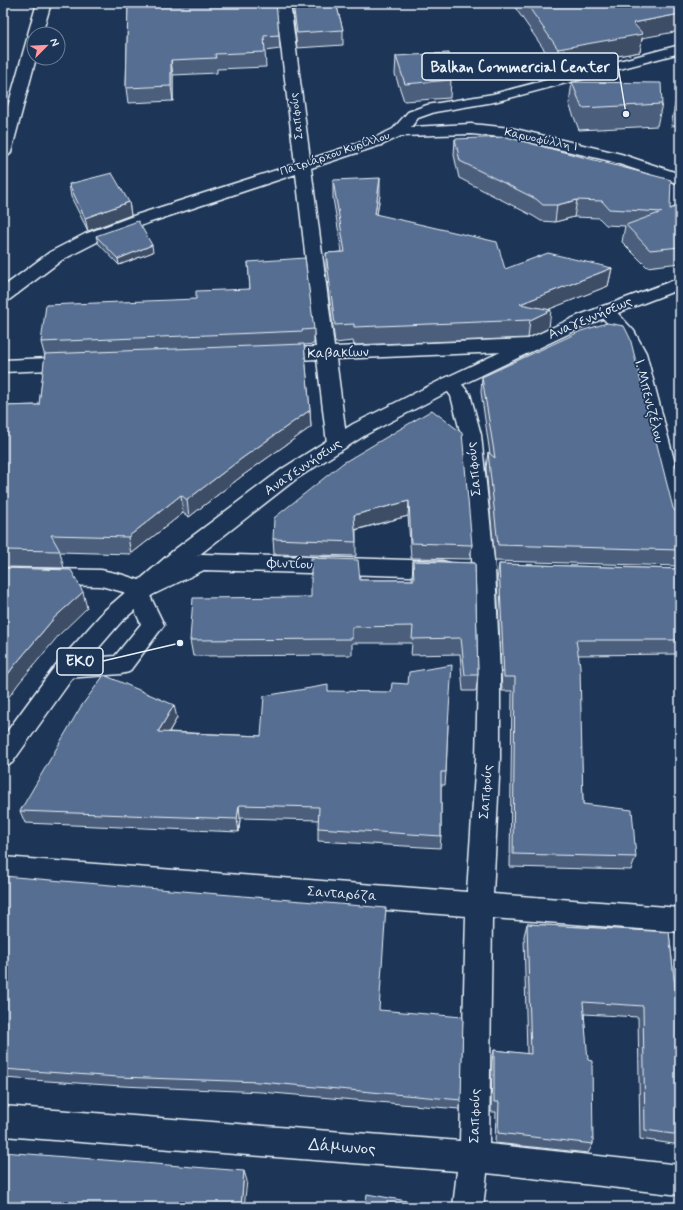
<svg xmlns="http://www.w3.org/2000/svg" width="683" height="1210" font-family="Mynerve,sans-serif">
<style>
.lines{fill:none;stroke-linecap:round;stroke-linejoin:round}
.minor-casing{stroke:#e8f1f8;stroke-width:3}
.major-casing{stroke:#e8f1f8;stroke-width:3}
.highway-casing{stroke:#e8f1f8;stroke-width:3}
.minor{fill:#1d3557;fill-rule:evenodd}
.major{fill:#1d3557;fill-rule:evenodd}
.highway{fill:#1d3557;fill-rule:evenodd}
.wall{fill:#4b5f7d;stroke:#e8f1f8}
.shaded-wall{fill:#3d4d66;stroke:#e8f1f8}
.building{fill:#576e91;stroke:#e8f1f8}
.labels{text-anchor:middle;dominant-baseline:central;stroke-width:3.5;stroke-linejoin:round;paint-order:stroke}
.far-street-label{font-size:12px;fill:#e8f1f8;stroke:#1d3557}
.street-label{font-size:14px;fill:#e8f1f8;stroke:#1d3557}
.near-street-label{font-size:17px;fill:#e8f1f8;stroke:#1d3557}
.leader{fill:none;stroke:#e8f1f8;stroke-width:1.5}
.callout-dot{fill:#e8f1f8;stroke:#1d3557;stroke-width:1.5}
.callout{fill:#1d3557;stroke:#e8f1f8;stroke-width:1.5}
.callout-label{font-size:15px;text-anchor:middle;font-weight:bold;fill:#e8f1f8}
</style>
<rect width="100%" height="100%" fill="#1d3557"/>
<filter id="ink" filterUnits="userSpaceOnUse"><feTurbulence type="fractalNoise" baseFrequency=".025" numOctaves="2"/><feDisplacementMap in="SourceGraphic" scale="8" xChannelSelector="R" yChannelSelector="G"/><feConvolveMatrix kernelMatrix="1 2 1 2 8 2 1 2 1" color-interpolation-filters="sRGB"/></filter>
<g filter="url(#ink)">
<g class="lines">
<g class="minor-casing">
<path id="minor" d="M276,3H290L310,159L374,138L393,129L408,112L427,105L493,94L680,45V53L494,102L435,112L418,118L411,127L471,124L511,128L621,154L680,174V184L610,161L511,138L471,134L401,136L384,144L311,168L334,347L528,339L534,341L537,345L534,349L528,351L336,359L347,443L344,448L337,450L330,448L327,443L317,359L276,361L269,359L267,355L269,351L276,349L316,347L296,174L148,223L97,242L62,260L9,300L3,302V287L50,252L85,234L136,215L295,164Z
M606,305L612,307L634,331L646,353L680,483V531L673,528L670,523L628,353L620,338L597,311L600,307Z
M74,357L81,359L83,363L81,367L74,369L3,372V360Z
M450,377L457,379L470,394L481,435L495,570L500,675V758L493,894L680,908V932L492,918L489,1144L680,1165V1195L487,1173L483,1207H453L457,1171L3,1136V1106L460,1141L466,916L3,881V857L467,892L476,758L478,675L473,570L461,435L451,396L441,383L443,379Z
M202,554L442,561L450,563L453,569L450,575L442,577L204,570L150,596L164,625L129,672L121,674L66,678L58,676L55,669L58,662L66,660L115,656L141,624L127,593L101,586L3,584V568L101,570L120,574L142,581Z"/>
</g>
<g class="major-casing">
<path id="major" d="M680,278V289L589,324L457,387L367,434L296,479L190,562L121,622L71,680L12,763L3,766V737L55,666L105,610L174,550L282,469L353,424L443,379L577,316Z"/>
</g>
<g class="highway-casing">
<path id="highway" d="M37,3H51L42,34H34V58H36L11,152L9,155L3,157V124L27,39L29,36L28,34Z"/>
</g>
<use href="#minor" class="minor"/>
<use href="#major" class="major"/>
<use href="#highway" class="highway"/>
</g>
<path class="wall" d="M128,3L279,35L280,49L265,51L266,67L217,69V73L173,75V101L128,103L126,88Z
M292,3H336L343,30V45L297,48Z
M512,3H680L642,38L640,52L556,67Z
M396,56L451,80L450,98L404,101L395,74Z
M572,82L662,104L657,126L579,130L569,104Z
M680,98V125L671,126L675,104Z
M455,139L670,209L680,205V263L647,267L622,242L625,226L606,225L599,218L574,217L555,222L541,221L533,216L459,178L454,155Z
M333,180L380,195L377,215L505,269L612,268L608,286L549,309V328L528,338L354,345L353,341L335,343L326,271V253L342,252L333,198Z
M69,184L129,202L131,215L88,231L71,197Z
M96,236L153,252L119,265L98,243Z
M248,262L314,329V344L304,345L310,410L311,427L242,476L189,517L183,513L131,554L60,552L64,568L3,567V406L39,405L45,357L41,342L196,299L250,289Z
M482,377L673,508L677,514L680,515V566L495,561L486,468L488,452L490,454L481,392Z
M432,410L472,545L470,559L411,558L408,516L356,530V556L274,554L273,539Z
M680,465V477L678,471Z
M413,561L475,563L478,675L476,691H463L460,654L411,655L412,643H352V655L193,656L190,640L311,597L360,580H412Z
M499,564L680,569V654L578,655L583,804L636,857L631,870L510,867L512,691H502L497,580Z
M328,691L448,725L446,772L445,785H441V836L440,848L318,841V828L319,820L240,818L239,832L25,823L20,811L177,718L169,732L261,736Z
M3,876L379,1010L461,1100L459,1109L261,1092L122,1086L3,1078Z
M527,924L669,932L680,1033V1145L640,1139L638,1017L584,1014L593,1144L588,1153L495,1143L496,1112H491L492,1060L494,1050L527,1054L524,936Z"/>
<path class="shaded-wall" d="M680,14V31L642,38L640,52L556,67L558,49L633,23Z
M171,60L173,75V101L171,86Z
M380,178V195L374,232L375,214Z
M577,200L574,217L555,222L557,205Z
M129,202L131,215L88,231L85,218Z
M152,245L153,252L119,265L118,259Z
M612,268L608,286L522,320L520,304Z
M551,310L549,328L528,338L530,320Z
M310,410L311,427L242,476L189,517L187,500L241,459Z
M181,495L183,513L131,554L128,537Z
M409,501L408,516L354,530V515Z
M83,592L87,608L59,635L19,683L3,705V681L14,666L54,618Z
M174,705L177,718L161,745L158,732Z
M239,805L240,818L239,832L237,819Z
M244,1171L247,1181L244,1207H241Z"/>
<path class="building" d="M128,3H276L279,35L264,36L265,52L215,54L216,58L171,60V86L126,88Z
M293,3H336L343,30L297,33Z
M526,3H680V14L633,23L643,34L558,49Z
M449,53L451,80L405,84L396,56Z
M572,82L661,83L662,104L582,108Z
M680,98V104H675Z
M506,137L671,180L670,209L680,205V247L650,250L626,225L662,212L609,209L602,201L577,200L557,205H543L536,199L460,161L455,139Z
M112,173L129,202L85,218L69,184Z
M380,178L375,214L497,242L505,269L548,253L612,268L520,304L551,310L530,320L354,327V324L335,325L326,253L345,252L333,180Z
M138,221L152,245L118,259L96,236Z
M305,258L314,329L302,330L303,331L41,342L46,305L196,299V291L250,289L248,262Z
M607,323L624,326L630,338L673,508L677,514L680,515V550L498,545L488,452L495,458L482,377L581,331Z
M304,344L310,410L241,459L187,500L181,495L128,537L51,535L60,551L3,550V406L39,405L45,354Z
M432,410L462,433L472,545L411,543L409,501L354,515L356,542L273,539L274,518L343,463Z
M311,558L358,560L360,580H414L413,561L475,563L478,675H465L461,638L412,639L413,626L352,627V639L190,640L193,598L311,597Z
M499,564L680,569V640H576L580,666L583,804L632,810L636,857L513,854L515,677H504Z
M3,568L71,570L83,592L54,618L14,666L3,681Z
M452,665L448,725L446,772H441V836L318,828L319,807L239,805L237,819L20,811L80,708L104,675L174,705L158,732L261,736L264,696L328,685V691L391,692L392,683L408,684L409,672Z
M3,876L386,908L379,1010L463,1017L461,1100L260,1082L118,1077L3,1069Z
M527,924L669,932L680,1033V1135L645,1130L643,1006L583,1002L588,1060L592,1061L593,1144L498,1133L499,1102H494V1050L531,1054Z
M3,1152L244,1171L241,1207H3Z
M367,1194L441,1207H365Z"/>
</g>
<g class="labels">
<g class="far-street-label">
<text transform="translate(297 116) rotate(-97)">Σαπφούς</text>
<text transform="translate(541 140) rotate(12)">Καρυοφύλλη Ι</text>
<text transform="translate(335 154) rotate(-19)">Πατριάρχου Κυρίλλου</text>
</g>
<g class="street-label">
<text transform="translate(590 318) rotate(-23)">Αναγεννήσεως</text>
<text transform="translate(338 353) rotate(-2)">Καβακίων</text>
<text transform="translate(649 401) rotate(76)">Ι. Μπενιζέλου</text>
<text transform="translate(303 467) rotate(-34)">Αναγεννήσεως</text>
<text transform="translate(474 469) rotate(-96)">Σαπφούς</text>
<text transform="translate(290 564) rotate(2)">Φιντίου</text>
<text transform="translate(486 792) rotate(-86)">Σαπφούς</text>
<text transform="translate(342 894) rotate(4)">Σανταρόζα</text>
<text transform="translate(475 1116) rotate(-89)">Σαπφούς</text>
</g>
<g class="near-street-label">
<text transform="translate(342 1147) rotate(4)">Δάμωνος</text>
</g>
</g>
<path class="leader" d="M626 114L618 66M180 643L103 661"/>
<g class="callout-dot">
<circle cx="626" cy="114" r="4"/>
<circle cx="180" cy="643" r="4"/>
</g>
<g class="callout">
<rect x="422" y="53" width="196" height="27" rx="4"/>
<rect x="57" y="648" width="46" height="27" rx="4"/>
</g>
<g class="callout-label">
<text x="520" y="72">Balkan Commercial Center</text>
<text x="80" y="666">EKO</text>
</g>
<rect width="683" height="1210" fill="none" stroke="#1d3557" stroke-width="16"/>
<rect x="8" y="8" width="667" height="1194" fill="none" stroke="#e8f1f8" stroke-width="1.5" filter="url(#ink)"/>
<g transform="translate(46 46) rotate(66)"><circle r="19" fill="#1d3557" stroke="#6e8097"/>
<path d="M0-3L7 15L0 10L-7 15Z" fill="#ff9aa2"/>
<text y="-6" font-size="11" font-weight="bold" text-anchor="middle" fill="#e8f1f8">N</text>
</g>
</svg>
